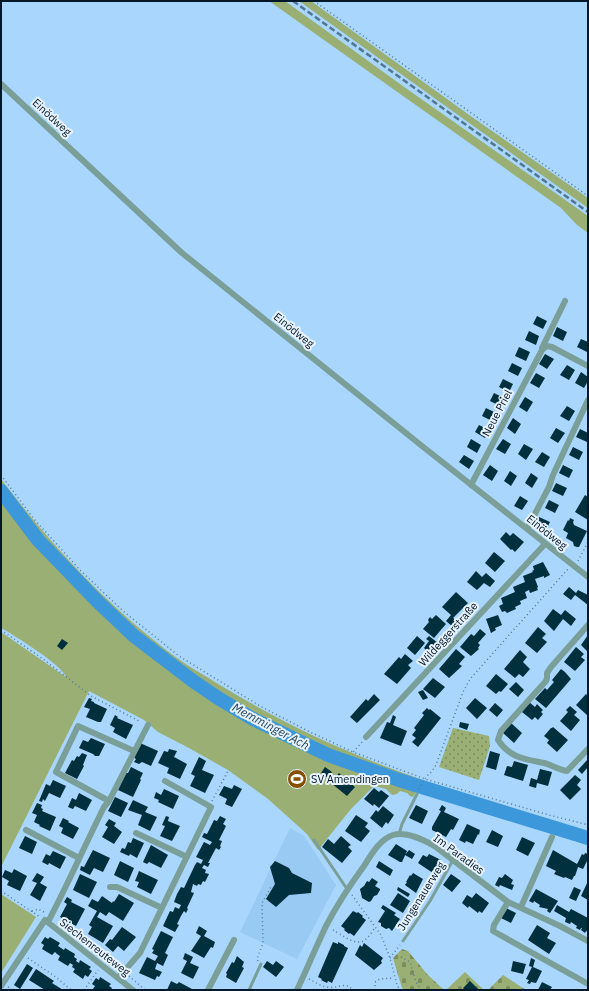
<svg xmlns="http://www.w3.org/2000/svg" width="589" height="991" font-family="'IBM Plex Sans',sans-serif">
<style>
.built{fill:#98caf4}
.grass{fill:#9aaf73}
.cemetery{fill:url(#cemetery-stones)}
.park{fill:url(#park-dots)}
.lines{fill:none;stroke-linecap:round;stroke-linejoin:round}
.river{stroke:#3c98db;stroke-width:14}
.building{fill:#002f3d}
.path{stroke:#587b97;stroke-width:1.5;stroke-dasharray:1 3;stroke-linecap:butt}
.service{stroke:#7a9e98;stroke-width:3}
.minor{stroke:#7a9e98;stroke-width:6}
.rail{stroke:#547692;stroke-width:2.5;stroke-dasharray:6 3;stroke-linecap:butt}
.labels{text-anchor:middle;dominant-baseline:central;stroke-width:4;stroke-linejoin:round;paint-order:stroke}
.street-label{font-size:11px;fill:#021829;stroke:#e7f2fc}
.poi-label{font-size:11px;fill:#021829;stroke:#e7f2fc;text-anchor:start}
.water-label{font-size:12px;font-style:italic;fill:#204561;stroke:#e7f2fc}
</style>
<defs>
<pattern id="cemetery-stones" width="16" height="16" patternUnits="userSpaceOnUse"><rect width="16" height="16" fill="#9aaf73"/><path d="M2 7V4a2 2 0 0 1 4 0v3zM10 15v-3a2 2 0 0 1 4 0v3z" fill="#7b8d5e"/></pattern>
<pattern id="park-dots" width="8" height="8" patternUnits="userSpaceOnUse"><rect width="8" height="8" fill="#9aaf73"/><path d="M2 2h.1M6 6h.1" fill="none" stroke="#7b8d5e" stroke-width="1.8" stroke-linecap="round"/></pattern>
</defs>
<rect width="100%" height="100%" fill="#a8d6fc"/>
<path class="built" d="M290,828L304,836L336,885L297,959L240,932Z"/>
<path class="grass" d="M269,1H285L407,89L588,216V233L576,224L561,208Z
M299,1H311L472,117L588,198V208Z
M1,479C52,546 109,608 177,658C189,667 203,674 215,682C281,723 350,755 423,780L413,797L410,796L407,793L400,791L397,794L392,795L386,789L374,786L351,809L318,850L307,834L268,799L228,770L189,748L158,732L144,720L89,691L1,867V632L66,677C62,665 14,635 1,628Z
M1,894L36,917L1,973Z"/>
<path class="cemetery" d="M402,949L408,951L427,974L444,990H403L401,985L393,958Z
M465,972L484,990H446Z
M503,975L526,990H488Z"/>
<path class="park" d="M453,728L489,736L490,746L479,780L439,767Z"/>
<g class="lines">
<path class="river" d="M1,491L38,540L98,602L134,636L193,681L218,698L253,719L328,755L399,780L588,838"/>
</g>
<path class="building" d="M537,316L547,321L543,329L533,324Z
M557,327L567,332L563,341L553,336Z
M529,331L539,336L536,345L525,340Z
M581,339L588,342L587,352L577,347Z
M519,347L530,352L526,361L515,356Z
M545,354L554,359L547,369L539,364Z
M512,363L522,368L518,376L508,371Z
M567,365L575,370L569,380L560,375Z
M581,372L588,377V381L584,388L575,383Z
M536,373L545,378L539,388L530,383Z
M503,379L513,384L509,392L499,387Z
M494,393L504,398L500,406L490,401Z
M525,397L533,402L527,412L519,407Z
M567,406L575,411L569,421L560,416Z
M486,408L496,413L492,421L482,416Z
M513,418L521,424L515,434L507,428Z
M479,425L489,430L485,438L475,432Z
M556,428L565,433L558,443L550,438Z
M580,429L588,433L587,442L576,437Z
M471,439L481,445L477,453L467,447Z
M503,439L511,444L505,454L496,449Z
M524,444L533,449L526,460L518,454Z
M573,447L583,452L579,460L569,455Z
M542,452L550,457L544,467L535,462Z
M464,455L474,461L469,469L459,462Z
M490,465L498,471L492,481L483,475Z
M563,465L573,470L569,478L559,473Z
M510,471L517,476L511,486L504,481Z
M531,473L538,478L532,488L525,483Z
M556,483L567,488L563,496L552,491Z
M585,495L588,497V520L575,512Z
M520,496L528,501L522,510L514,506Z
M549,500L559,505L555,513L545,508Z
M539,517L550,522L546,530L535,525Z
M570,518L574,520L573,522L574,525L587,531L579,547H577L574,546L573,542L566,538L568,533L563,530L568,520L569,521Z
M506,532L510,536L513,533L524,542L515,552L512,549L511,550L500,539Z
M494,552L505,561L495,572L485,563Z
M543,562L550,575L544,578V576L535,579L538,587L537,588L538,590L530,593L529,590L525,592L527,598L520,601L521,604L515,607L516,609L507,613L505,611L502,612L499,606L503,604L501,598L515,592L513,587L525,582L523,576L533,572L532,571L534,570L533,566Z
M476,571L482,577L486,573L495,581L490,587L484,583L477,590L467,582Z
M569,587L576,593L578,590L588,595V605L575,595L571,600L563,594Z
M456,592L468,603L453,618L458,621L453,627L446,621L451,615L442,607Z
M553,609L561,615L565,610L576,619L571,626L563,619L554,631L544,621Z
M436,615L446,624L434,638L423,629L429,622L428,620L430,617L432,619Z
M498,615L502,625L495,628L496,630L491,633L486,619Z
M538,627L546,634L542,638L547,642L537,653L525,643Z
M480,629L486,634L478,643L480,645L478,648L479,649L471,656L460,647L471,634L474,636Z
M588,635V652L581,645Z
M417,636L425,643L415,655L407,648Z
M429,636L438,643L429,653L424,648L429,641L426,639Z
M62,639L68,643L62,650L57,646Z
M576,647L584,654L581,657L585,660L575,671L564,662Z
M456,649L465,657L459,664L462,666L449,678L439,669Z
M520,650L527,657L523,662L530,669L523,677L519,674L515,678L504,669Z
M405,654L413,661L408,665L411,668L397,684L384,674L399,657L401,659Z
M561,669L565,672L571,679L546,708L535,699L545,688L547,690L554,682L552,680Z
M496,674L508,684L501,692L499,691L496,694L486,686Z
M433,678L445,687L435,698L423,689Z
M516,682L524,690L518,697L509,689Z
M423,690L428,698L423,700L418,692Z
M374,694L380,700L357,723L350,717L366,699L368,701Z
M586,694L588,696V716L576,705Z
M89,698L92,699L91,701L94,702V703L107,709L101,722H98L86,717L90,709L84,707Z
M475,698L487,708L477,719L466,708Z
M529,702L535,707L537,704L543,710L541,712L543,714L538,720L535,717L532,720L522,712Z
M495,703L503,710L497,717L489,710Z
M570,706L577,712L574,715L580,720L571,731L560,721L568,712L566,710Z
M427,708L429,710L430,709L441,718L418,747L412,742L416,738L412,735L416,730L414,728L424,715L422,713Z
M115,715L118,717L117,718L133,725L126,739L113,732L115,728L110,725Z
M393,715L396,717L393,725L407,731L401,746L380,738L387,722L390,723Z
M460,722L469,724L467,730L459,727Z
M511,723L522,733L514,743L503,733Z
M553,727L568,740L557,752L547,743L549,740L544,736L551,728H552Z
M91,738L105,744L99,756H95L93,754L79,748L83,740L88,742Z
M140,743L158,751L151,766L142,762L139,764L134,762L136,759L133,757Z
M169,749L177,751L174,757L176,758L187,764L180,779L167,773L169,768L158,763L164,751L168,752Z
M490,751L500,754L496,770L486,767Z
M82,753L87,755L83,765L84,766L77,779L65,773L72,760L74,761L77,756L79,757Z
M199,757L206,761L202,770L214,775L205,793L190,786L195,776L191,774Z
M588,759V767L582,774L578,770Z
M514,761L528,765L523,781L504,775L507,766L512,767Z
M131,767L143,773L140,779L141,780L133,797L118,790L126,773H128Z
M325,767L332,772L328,778L321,773Z
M540,769L552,772L548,786L537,783L536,788L529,786L531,778L537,780Z
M339,773L355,787L347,796L331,783Z
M575,775L581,780L577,785L581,789L570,800L560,790Z
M53,780L66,786L60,798L49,793L45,801L43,799L42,802L39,801L46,784L50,786Z
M234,785L242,789L232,807L225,804L227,799L219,795L224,786L232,789Z
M374,788L379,792L381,790L389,796L379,808L374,804L373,806L364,799Z
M164,789L179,796L173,809L158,802L159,800L154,798L156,792L161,795Z
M79,793L92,800L86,811L75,806L73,809L68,807L72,798L76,800Z
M115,797L128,803L121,817L108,811Z
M133,800L148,807L145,812L157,817L150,831L138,825L142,815L128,810Z
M37,803L42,805L41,808L43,809L42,811L56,817L50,831L39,826L40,825L34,822L37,815L32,813Z
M416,805L428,811L422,824L409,818Z
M442,805L446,808L444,812L459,819L453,830L451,829L446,837L432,830V827L441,811L439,810Z
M383,806L394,815L388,824L386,822L382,828L370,818L376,810L378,812Z
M356,815L368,823L365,827L370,831L361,842L345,831Z
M166,816L169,817L168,821L180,826L172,841L160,836L165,826L162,825Z
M220,816L226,819L223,824L226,826L219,840L222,841L220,846L221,847L219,850L216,848L208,863H210L208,867L204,865L202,868L206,870L205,873L209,874L205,882L203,881L201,885L198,884L197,886L193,884L191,892L194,893L187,908L188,909L186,913L184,911L181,916L177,924L179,925L175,932L163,926L170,911L173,912L175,907L179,909L181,905L174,902L177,894L181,887L184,888L195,865L197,862L201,864L203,860L196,857L204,842L210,845L212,842L202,837L204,833L207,834L214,820L217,821Z
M63,818L69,821L68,822L79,828L73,839L61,833L63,828L59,826Z
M109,819L116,823L114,826L122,832L114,844L102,837L108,827L105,825Z
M467,824L480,830L479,835L478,834L473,844L466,841L465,843L459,840Z
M492,830L503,836L498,847L486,842Z
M25,836L37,842L32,854L19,848Z
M341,836L351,845L348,847L352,851L342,863L322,847L328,839L334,844Z
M522,837L535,843L528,856L516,850Z
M133,838L144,843L137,858L130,854L129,856L120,852L122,848L125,849L128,842L131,843Z
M396,844L407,851L402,862H400L388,855Z
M151,845L168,855L161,868L149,862L147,864L143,862Z
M93,850L110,858L103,872L94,868L90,875L80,870L81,866L84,867Z
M409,850L415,854L412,859L405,855Z
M553,850L577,864L582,854L584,855L585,853L588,854V859L583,869L578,867L575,876H574L572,880L565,877L564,878L554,874L556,871L546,866Z
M53,851L66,857L60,869L49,863L48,865L42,862L46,854L50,856Z
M429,854L441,860L433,873L418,863L423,855L427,857Z
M120,861L134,868L128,882L114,875Z
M275,861L289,868L292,873L312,883L311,893L289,895L276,907L266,899L275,884L270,867Z
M379,861L393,870L390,876L376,867Z
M14,869L27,876L20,891L7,885L9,881L2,877L5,870L12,873Z
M139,871L158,880L151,894L137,887L139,882L135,881Z
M37,873L44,877L40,883L47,887L40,901L30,895L37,883L32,881Z
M413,873L423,879L416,893L405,885L407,882H406L410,875L411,876Z
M80,874L97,882L89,898L73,890Z
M451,874L461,881L452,892L443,885Z
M505,874L513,880L511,884L514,885L512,890L500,885L499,887L495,885L499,877L502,878Z
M372,878L378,882L375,886L380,889V890L377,895L374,896L371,901L369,902L362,898L360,889L364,886L367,881L369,882Z
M588,881V900L581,896Z
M398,887L410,894L408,897L397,890Z
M574,887L581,890L576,901L569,898Z
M536,889L558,901L550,913L547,911L548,909L539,907L540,905L534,901L533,903L529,901Z
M398,893L410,901L403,913L390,905Z
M476,893L489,903L482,913L479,911L478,913L469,906L468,908L462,903L467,895L472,898Z
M119,894L134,903L123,921L109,912L106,916L100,912L97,917L113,926L103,943L88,934L92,927L89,925L97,911L88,906L92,899L98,902L102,896L112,903L113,901L114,902Z
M67,897L72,900L71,902L85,909L76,926L60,917L67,904L64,902Z
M383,905L396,913L394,915L400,919L392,931L389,928L386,929L381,926V923L378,922L385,911L381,908Z
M557,905L569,912L571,909L588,918V932L586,931L585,933L581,930L582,928H581L580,930L576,928L577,926L571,922L570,924L565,922L566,918L554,911Z
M506,908L516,913L511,923L501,918Z
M353,911L357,913L358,912L363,916L362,917L366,920L354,936L350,933L349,934L344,930L345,929L341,926Z
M537,925L550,933L547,938L556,943L549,954L528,940Z
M199,926L207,931L204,936L215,942L213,948L211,947L204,958L191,951L201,936L196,933Z
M122,927L136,937L124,951L118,946L113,952L105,945L110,939L112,940Z
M161,931L173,937L165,953L168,955L163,966L157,963L155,969L162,972L159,977L157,976L155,980L139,973L147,957L155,961L158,956L152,953L154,950L152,949Z
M45,937L48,939L50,937L60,943L58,946L64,950L65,948L75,954L74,957L77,959L76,961L79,963L80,960L91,967L89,969L92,971L88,977L85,975L83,979L73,972L75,969L72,967L73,965L70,963L68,966L58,960L60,956L57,954L55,952L52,955L42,949L44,945L41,943Z
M333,942L338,944V942L344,945V946L348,948L332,983L328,981L327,983L321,980L322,979L318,977Z
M364,943L383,958L381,961L382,963L374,970L355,955L360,945L362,947Z
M185,953L193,957L190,963L199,967L193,979L181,973L187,961L183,959Z
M237,956L244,962L242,967L244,968L236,983L226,977L227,974L226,973L232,962L234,963Z
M531,958L535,960L533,967L542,971L536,983L531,982L530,984L527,983L529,980L526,979L532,967L529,966Z
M267,961L273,965L276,961L284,967L276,977L263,967Z
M513,961L526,964L523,974L511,971Z
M27,964L33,968L20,989L14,985Z
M36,969L54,981L52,983L63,990H45L29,980Z
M100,977L111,984L109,986L112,988L111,990L93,989L95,986L92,984L96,978L99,980Z
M171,981L177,984L179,982L192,989L191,990H167Z
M470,981L478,989L477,990H465L463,988Z
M542,982L552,987L550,990H538Z"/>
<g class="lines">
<path class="path" d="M314,1L588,196
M1,475L34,519L80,570L123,611L179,656L260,706L308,731L353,752
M578,561L588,542
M1,630L43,659L91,696L141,722
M362,742L353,752L425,779L549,815L588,825
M419,789L426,777L432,771L436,765L463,692L470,679L568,569
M212,801L228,771
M1,891L40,917
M352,895L381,935L390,958L397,985L400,990
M32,911L38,909L46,913
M61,923L118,967
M333,930C341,934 356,947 365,940C369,937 372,931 375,928
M401,957L410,962L416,982L421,990
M28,958L57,978L71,990
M390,958L400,945
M258,961L257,959L263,943L262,903L272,885
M129,976L145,990
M309,979C315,982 320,986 327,987C337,990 344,980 353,990
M8,987L13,990
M84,990L98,970
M375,990V982L380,979L394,978"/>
<path class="service" d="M399,834L402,824L417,794
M314,840L347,889
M403,941L430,901L453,860
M249,990L261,964"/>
<path class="minor" d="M1,84L182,253L422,446L588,577
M542,348L565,301
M471,485L542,350L547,346L552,347L588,366
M527,529L549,487L553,475L588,400
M588,625L551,667L547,673V678L546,681L501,731L498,740C510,758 525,759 544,763C552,765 559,770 567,771L588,749
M366,737L545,544
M109,801L56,772L78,726L134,751
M26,830L79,858
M136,833L187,857
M110,887H117L162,908
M508,902L494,925L493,931L588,984
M521,907L552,837
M48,922C68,884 85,845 104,807L109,801L148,725
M118,978L140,953L211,807L165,781
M1,986L45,920L133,990
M208,990L234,940
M297,990C307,969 316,947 326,926C337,905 350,885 364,866C371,855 380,839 393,835C407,831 424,840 436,847L508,902L560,926L588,941"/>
<path class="rail" d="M293,1L588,212"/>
</g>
<defs>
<g id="stadium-disc" transform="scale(1)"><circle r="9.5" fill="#874e01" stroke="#e7f2fc"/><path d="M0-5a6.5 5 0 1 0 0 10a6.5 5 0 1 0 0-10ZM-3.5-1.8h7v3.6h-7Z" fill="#fff"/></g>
</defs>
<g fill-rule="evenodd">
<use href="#stadium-disc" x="297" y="779"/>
</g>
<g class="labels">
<g class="street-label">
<text transform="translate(52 117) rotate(43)">Einödweg</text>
<text transform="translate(294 330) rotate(39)">Einödweg</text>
<text transform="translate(497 413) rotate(-62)">Neue Priel</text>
<text transform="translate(547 532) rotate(39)">Einödweg</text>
<text transform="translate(448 634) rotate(-48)">Wildeggerstraße</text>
<text transform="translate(459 854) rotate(36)">Im Paradies</text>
<text transform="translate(421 896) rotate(-58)">Jungenauerweg</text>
<text transform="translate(95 947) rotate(38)">Siechenreuteweg</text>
</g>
<g class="poi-label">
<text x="311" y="779">SV Amendingen</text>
</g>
<g class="water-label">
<text transform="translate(271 726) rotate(28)">Memminger Ach</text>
</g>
</g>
<rect width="589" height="991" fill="none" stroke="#021829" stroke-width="4"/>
</svg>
